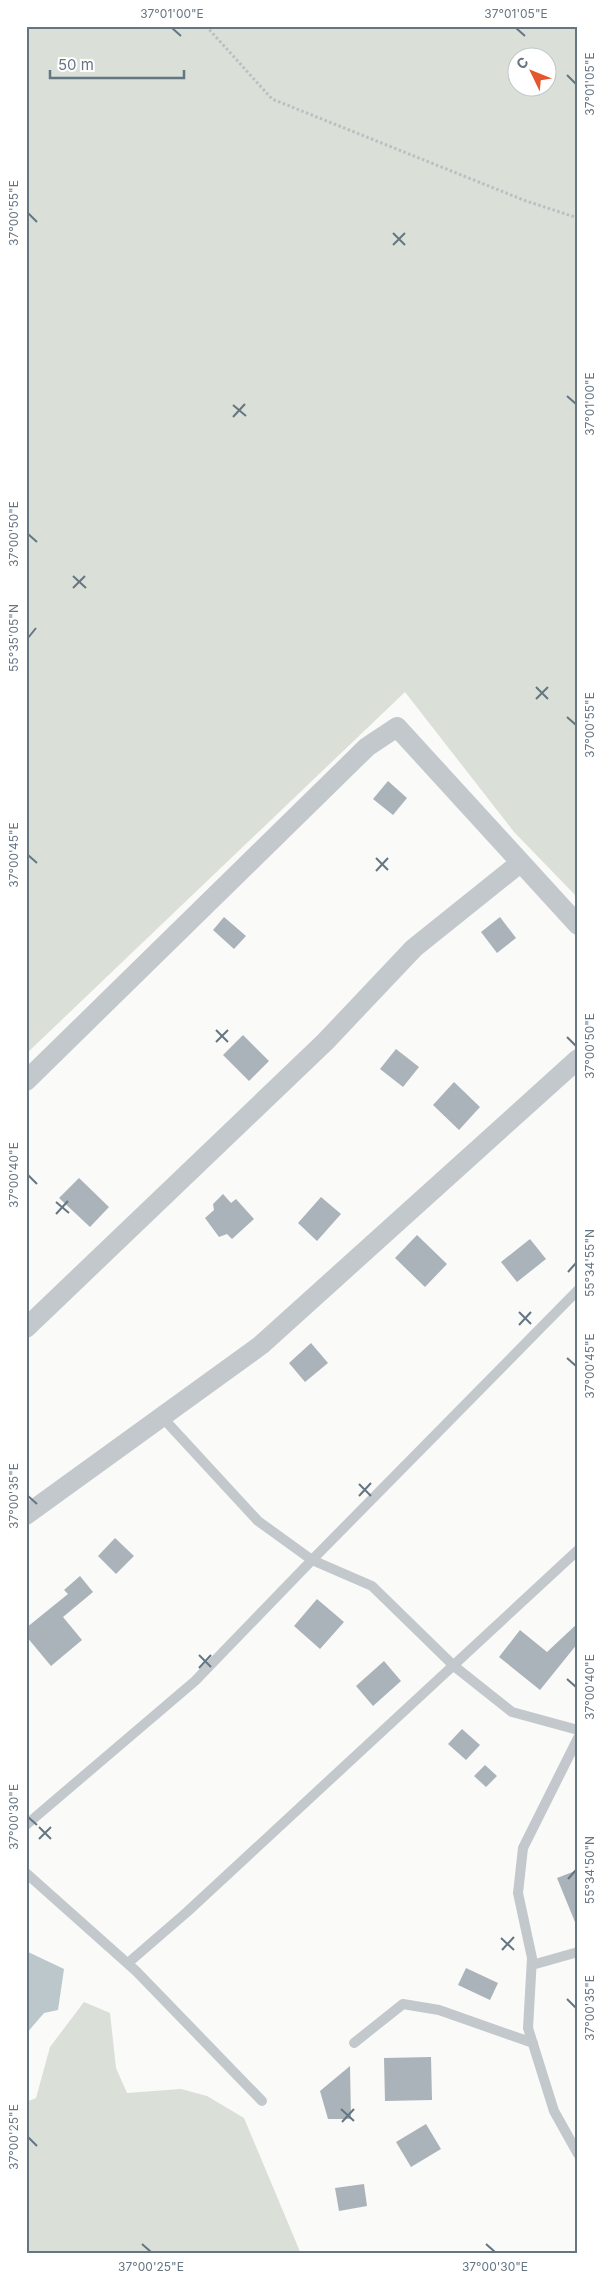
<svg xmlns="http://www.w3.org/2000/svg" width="604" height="2280" font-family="Inter,sans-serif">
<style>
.green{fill:#dadfd7;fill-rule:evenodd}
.water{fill:#bbc7cb}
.building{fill:#aab3b9}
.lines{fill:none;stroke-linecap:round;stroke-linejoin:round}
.path{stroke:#bbbfc2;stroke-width:3;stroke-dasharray:2.5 2.5;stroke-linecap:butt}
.lane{stroke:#c3c8cc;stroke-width:10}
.street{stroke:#c3c8cc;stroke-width:20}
.ticks{fill:none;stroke:#657683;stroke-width:2}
.neatline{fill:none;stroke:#657683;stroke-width:2}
.ticks-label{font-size:12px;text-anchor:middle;fill:#657683}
</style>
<rect width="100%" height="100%" fill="#fafaf8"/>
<path class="green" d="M26,26H578V898L514,832L405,692L26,1054ZM516,58H546V88H516Z
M84,2002L110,2013L116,2068L127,2093L181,2089L207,2096L244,2118L301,2254H26V2102L36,2098L50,2047Z"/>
<path class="water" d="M26,1951L64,1969L58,2010L44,2013L26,2034Z"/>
<path class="building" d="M388,781L407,798L393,815L373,799Z
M224,917L246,936L234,949L213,930Z
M500,917L516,938L497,953L481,932Z
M243,1035L269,1061L249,1081L223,1055Z
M396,1049L419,1067L403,1087L380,1069Z
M454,1082L480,1107L459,1130L433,1105Z
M79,1178L109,1207L90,1227L59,1198Z
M223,1194L231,1203L236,1199L254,1219L232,1239L227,1234L219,1237L205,1218L214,1210L213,1204Z
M321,1197L341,1214L317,1241L298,1223Z
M417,1235L447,1264L425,1287L395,1258Z
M530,1239L546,1259L517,1282L501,1262Z
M311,1343L328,1363L305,1382L289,1363Z
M115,1538L134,1556L116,1574L98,1556Z
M80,1576L93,1592L63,1617L82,1640L51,1666L26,1636V1628L68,1594L64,1590Z
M317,1599L344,1622L320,1649L294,1626Z
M578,1623V1643L540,1690L499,1657L520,1630L547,1652Z
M384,1661L401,1681L373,1706L356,1686Z
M462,1729L480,1745L466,1760L448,1744Z
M485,1765L497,1776L486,1787L474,1776Z
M575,1871L578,1879L577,1927L557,1878Z
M466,1968L498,1983L490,2000L458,1985Z
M431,2057L432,2100L385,2101L384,2058Z
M350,2066L351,2119H328L320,2091Z
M426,2124L441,2149L411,2167L396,2142Z
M364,2184L367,2206L339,2211L335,2188Z"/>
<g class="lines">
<path class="path" d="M206,26L272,99L526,201L578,218"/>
<path class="lane" d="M578,1290L312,1560L372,1586L454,1666L512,1712L578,1730
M578,1738L523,1848L518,1893L532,1958L528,2028L554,2111L578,2154
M26,1825L195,1681L312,1560L258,1521L162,1417
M26,1873L136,1971L262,2101
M128,1963L187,1912L578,1550
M532,1965L578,1952
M354,2043L403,2004L439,2010L533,2043"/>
<path class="street" d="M26,1081L367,747L397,727L578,925
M26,1328L325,1042L414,948L520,863
M26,1515L261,1345L578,1059"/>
</g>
<path class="ticks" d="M172,28L181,36M516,28L525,36M567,75L576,84M28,213L37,222M393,233L405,245M393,245L405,233M567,396L576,404M233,405L246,416M233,417L245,404M28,534L37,542M73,576L86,588M73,588L85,576M28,638L36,628M536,687L548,699M536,699L548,687M567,717L576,725M28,855L37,863M376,858L388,870M376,871L388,858M216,1030L228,1042M567,1037L576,1046M216,1042L228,1030M28,1175L37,1184M56,1202L69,1213M56,1214L68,1201M568,1272L576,1263M519,1312L531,1324M519,1325L531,1312M567,1358L576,1366M359,1484L371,1496M28,1496L37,1504M359,1496L371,1483M199,1655L211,1667M199,1668L211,1655M567,1679L576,1687M28,1817L37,1825M39,1827L51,1839M39,1839L51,1827M568,1879L576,1870M501,1938L514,1950M502,1950L514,1937M567,1999L576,2008M341,2109L354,2121M342,2122L354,2109M28,2137L37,2146M142,2244L151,2252M486,2244L495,2252"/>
<rect width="604" height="2280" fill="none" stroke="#ffffff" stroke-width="55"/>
<g transform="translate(532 72) rotate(313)"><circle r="24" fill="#ffffff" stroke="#c1c8cd"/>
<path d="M0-4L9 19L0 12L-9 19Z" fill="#e4572e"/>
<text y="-8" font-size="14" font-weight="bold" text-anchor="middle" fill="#657683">С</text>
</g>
<path d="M50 70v8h134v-8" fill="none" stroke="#657683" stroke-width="2.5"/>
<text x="58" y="70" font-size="15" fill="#657683" stroke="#ffffff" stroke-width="4" paint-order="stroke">50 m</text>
<rect x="28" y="28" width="548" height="2224" class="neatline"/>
<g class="ticks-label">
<text x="172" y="18">37°01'00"E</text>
<text x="516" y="18">37°01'05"E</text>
<text transform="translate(590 84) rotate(-90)" y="4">37°01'05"E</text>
<text transform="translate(14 213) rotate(-90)" y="4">37°00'55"E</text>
<text transform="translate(590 404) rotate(-90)" y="4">37°01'00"E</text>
<text transform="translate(14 534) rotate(-90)" y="4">37°00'50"E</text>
<text transform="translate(14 638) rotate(-90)" y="4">55°35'05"N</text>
<text transform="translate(590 725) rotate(-90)" y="4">37°00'55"E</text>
<text transform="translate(14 855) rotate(-90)" y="4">37°00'45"E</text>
<text transform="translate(590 1046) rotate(-90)" y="4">37°00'50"E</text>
<text transform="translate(14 1175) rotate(-90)" y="4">37°00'40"E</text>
<text transform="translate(590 1263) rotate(-90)" y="4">55°34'55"N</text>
<text transform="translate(590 1366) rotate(-90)" y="4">37°00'45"E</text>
<text transform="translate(14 1496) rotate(-90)" y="4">37°00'35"E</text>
<text transform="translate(590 1687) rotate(-90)" y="4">37°00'40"E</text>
<text transform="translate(14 1817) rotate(-90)" y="4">37°00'30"E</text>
<text transform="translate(590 1870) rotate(-90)" y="4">55°34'50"N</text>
<text transform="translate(590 2008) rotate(-90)" y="4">37°00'35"E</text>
<text transform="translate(14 2137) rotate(-90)" y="4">37°00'25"E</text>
<text x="151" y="2271">37°00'25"E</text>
<text x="495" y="2271">37°00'30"E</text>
</g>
</svg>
